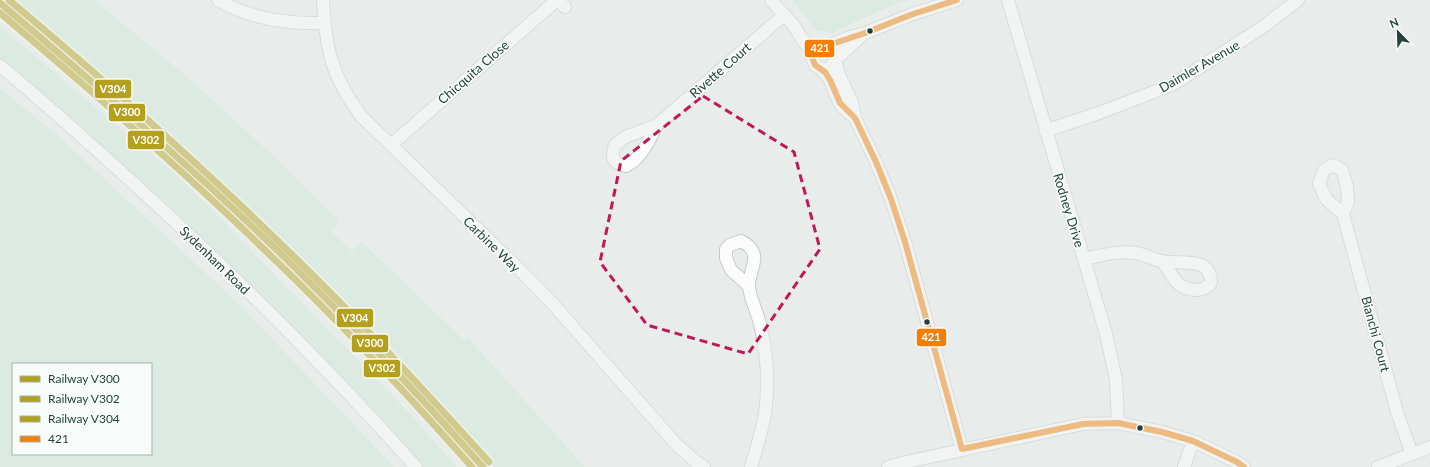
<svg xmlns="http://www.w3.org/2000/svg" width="1430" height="467" font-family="Lato,sans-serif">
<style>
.green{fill:#d1e6d8;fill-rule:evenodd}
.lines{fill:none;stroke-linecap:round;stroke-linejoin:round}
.minor-casing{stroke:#c5cac8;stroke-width:14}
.minor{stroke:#fcfcfc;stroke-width:12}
.bus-1-casing{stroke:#f7fbf9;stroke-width:9}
.bus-1{stroke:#f47f03;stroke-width:6}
.rail-1-casing{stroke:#f7fbf9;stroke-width:10}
.rail-2-casing{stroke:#f7fbf9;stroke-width:10}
.rail-3-casing{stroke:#f7fbf9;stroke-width:10}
.rail-1{stroke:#b4a01c;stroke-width:7}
.rail-2{stroke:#b4a01c;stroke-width:7}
.rail-3{stroke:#b4a01c;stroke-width:7}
.marked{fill:none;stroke:#c2185b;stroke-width:3;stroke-dasharray:8 5;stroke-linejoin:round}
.bus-dot{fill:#24423a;stroke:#f7fbf9;stroke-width:1.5}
.labels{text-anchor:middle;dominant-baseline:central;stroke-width:3.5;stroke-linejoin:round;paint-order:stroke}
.street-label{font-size:13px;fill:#24423a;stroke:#f7fbf9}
.line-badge{stroke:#f7fbf9;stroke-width:1.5}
.badge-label{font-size:11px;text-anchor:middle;font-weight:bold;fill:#fff}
</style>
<rect width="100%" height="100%" fill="#e8edeb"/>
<path class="green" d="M7,0H94L184,74L268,151L340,221L331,231L352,251L362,242L465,341L468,338L585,467H494L418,385L256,223L182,154L102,81Z
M792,0H907L867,16L833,33L816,30Z
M0,27L180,178L397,400L457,467H423L378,416L304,340L0,60Z
M0,88L56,134L242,307L394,467H0ZM13,364H151V454H13Z"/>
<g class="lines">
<g class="minor-casing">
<path id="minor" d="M218,0C251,19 286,24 325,23
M323,0C326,50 331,75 361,116L521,271L552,303L676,444L694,460L704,467
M558,0L565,7
M771,0L795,27L800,36L808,47L812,57
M1008,0L1106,334L1116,380L1118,423
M825,47L833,51L835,60L831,67L828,69H821L815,65L812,57L815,51L820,48L825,47L850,37L865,33L913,14L957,0
M835,60L861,36
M835,61L840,77L852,102L855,118L876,162L891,199L905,242L962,449
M0,66C45,103 88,142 132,182C231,272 327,367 416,467
M821,69C834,81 832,89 839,102C843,109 850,113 855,118
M657,125C649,140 642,158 626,166C612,164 611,157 615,145L625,137L657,125L784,15
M1045,131L1099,113L1172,85L1260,29L1298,0
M391,145L557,0
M1343,214L1348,202L1347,186L1342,170L1333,165L1324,170L1319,183L1326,199L1343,214L1397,412L1412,454
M1084,259C1100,256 1118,250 1136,253C1145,254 1153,260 1162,261C1180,265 1211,255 1211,283C1201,294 1184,291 1175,280C1171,274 1167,268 1163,262
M749,286L731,270L726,258V249L730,245L741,241C766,254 748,269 749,287C750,299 759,316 761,328C767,355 769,386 765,414C762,432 756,449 751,467
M888,467L906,462L1083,424L1118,423L1162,432L1193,441L1237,462L1244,467
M1184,467L1193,441
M1378,467L1430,447"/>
</g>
<use href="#minor" class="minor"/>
<g class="bus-1-casing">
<path id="bus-1" d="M957,0L913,14L865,33L820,48L815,51L812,57L815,65L825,72L830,80L840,103L855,118L876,162L891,199L905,242L962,449
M962,449L1083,424L1118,423L1162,432L1193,441L1237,462L1244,467"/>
</g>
<use href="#bus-1" class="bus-1"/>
<g class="rail-1-casing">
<path id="rail-1" d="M0,3C95,84 189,165 279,252C350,321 417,393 483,467"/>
</g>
<g class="rail-2-casing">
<path id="rail-2" d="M0,13C93,92 185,172 272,257C342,324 408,395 472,467"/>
</g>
<g class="rail-3-casing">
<path id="rail-3" d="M9,0C103,79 195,160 283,246C355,315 422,388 489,462"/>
</g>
<use href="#rail-1" class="rail-1"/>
<use href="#rail-2" class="rail-2"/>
<use href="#rail-3" class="rail-3"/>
</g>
<path d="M0 0H1430V467H0ZM703,96L794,152L820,249L748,354L647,325L600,262L621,161Z" fill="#e8edeb" fill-opacity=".55" fill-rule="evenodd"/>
<path class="marked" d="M703,96L794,152L820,249L748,354L647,325L600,262L621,161Z"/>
<g class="bus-dot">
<circle cx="870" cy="31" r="3.5"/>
<circle cx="927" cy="322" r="3.5"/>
<circle cx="1140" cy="428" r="3.5"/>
</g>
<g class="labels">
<g class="street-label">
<text transform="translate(1199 66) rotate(-30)">Daimler Avenue</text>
<text transform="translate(720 70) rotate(-41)">Rivette Court</text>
<text transform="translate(473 72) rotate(-41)">Chicquita Close</text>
<text transform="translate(1069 210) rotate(73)">Rodney Drive</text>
<text transform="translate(492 244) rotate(44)">Carbine Way</text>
<text transform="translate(215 260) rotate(44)">Sydenham Road</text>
<text transform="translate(1376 334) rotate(75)">Bianchi Court</text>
</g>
</g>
<g class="line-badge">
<rect x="804" y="39" width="31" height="19" rx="4" fill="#f47f03"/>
<rect x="94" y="79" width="38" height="20" rx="4" fill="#b4a01c"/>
<rect x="108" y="103" width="38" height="19" rx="4" fill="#b4a01c"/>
<rect x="127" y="130" width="38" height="20" rx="4" fill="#b4a01c"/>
<rect x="336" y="308" width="38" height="20" rx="4" fill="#b4a01c"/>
<rect x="916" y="328" width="31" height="19" rx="4" fill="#f47f03"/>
<rect x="351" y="334" width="38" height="19" rx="4" fill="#b4a01c"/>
<rect x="363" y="359" width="38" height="19" rx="4" fill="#b4a01c"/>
</g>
<g class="badge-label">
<text x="820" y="52">421</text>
<text x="113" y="93">V304</text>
<text x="127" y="116">V300</text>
<text x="146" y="144">V302</text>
<text x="355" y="322">V304</text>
<text x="931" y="341">421</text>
<text x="370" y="347">V300</text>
<text x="382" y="372">V302</text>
</g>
<rect x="12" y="363" width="140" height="92" fill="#f7fbf9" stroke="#a3b1ad"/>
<rect x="20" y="376" width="20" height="6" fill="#b4a01c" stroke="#a3b1ad"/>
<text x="48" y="383" font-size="12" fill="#24423a">Railway V300</text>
<rect x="20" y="396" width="20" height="6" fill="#b4a01c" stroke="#a3b1ad"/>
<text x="48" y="403" font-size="12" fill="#24423a">Railway V302</text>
<rect x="20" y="416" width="20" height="6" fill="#b4a01c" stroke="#a3b1ad"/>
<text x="48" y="423" font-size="12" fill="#24423a">Railway V304</text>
<rect x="20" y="436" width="20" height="6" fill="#f47f03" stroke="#a3b1ad"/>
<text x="48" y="443" font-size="12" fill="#24423a">421</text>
<g transform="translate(1398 32) rotate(337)" stroke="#f7fbf9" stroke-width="3" paint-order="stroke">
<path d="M0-3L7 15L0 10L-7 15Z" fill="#24423a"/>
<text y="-6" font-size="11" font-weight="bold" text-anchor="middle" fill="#24423a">N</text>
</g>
</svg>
